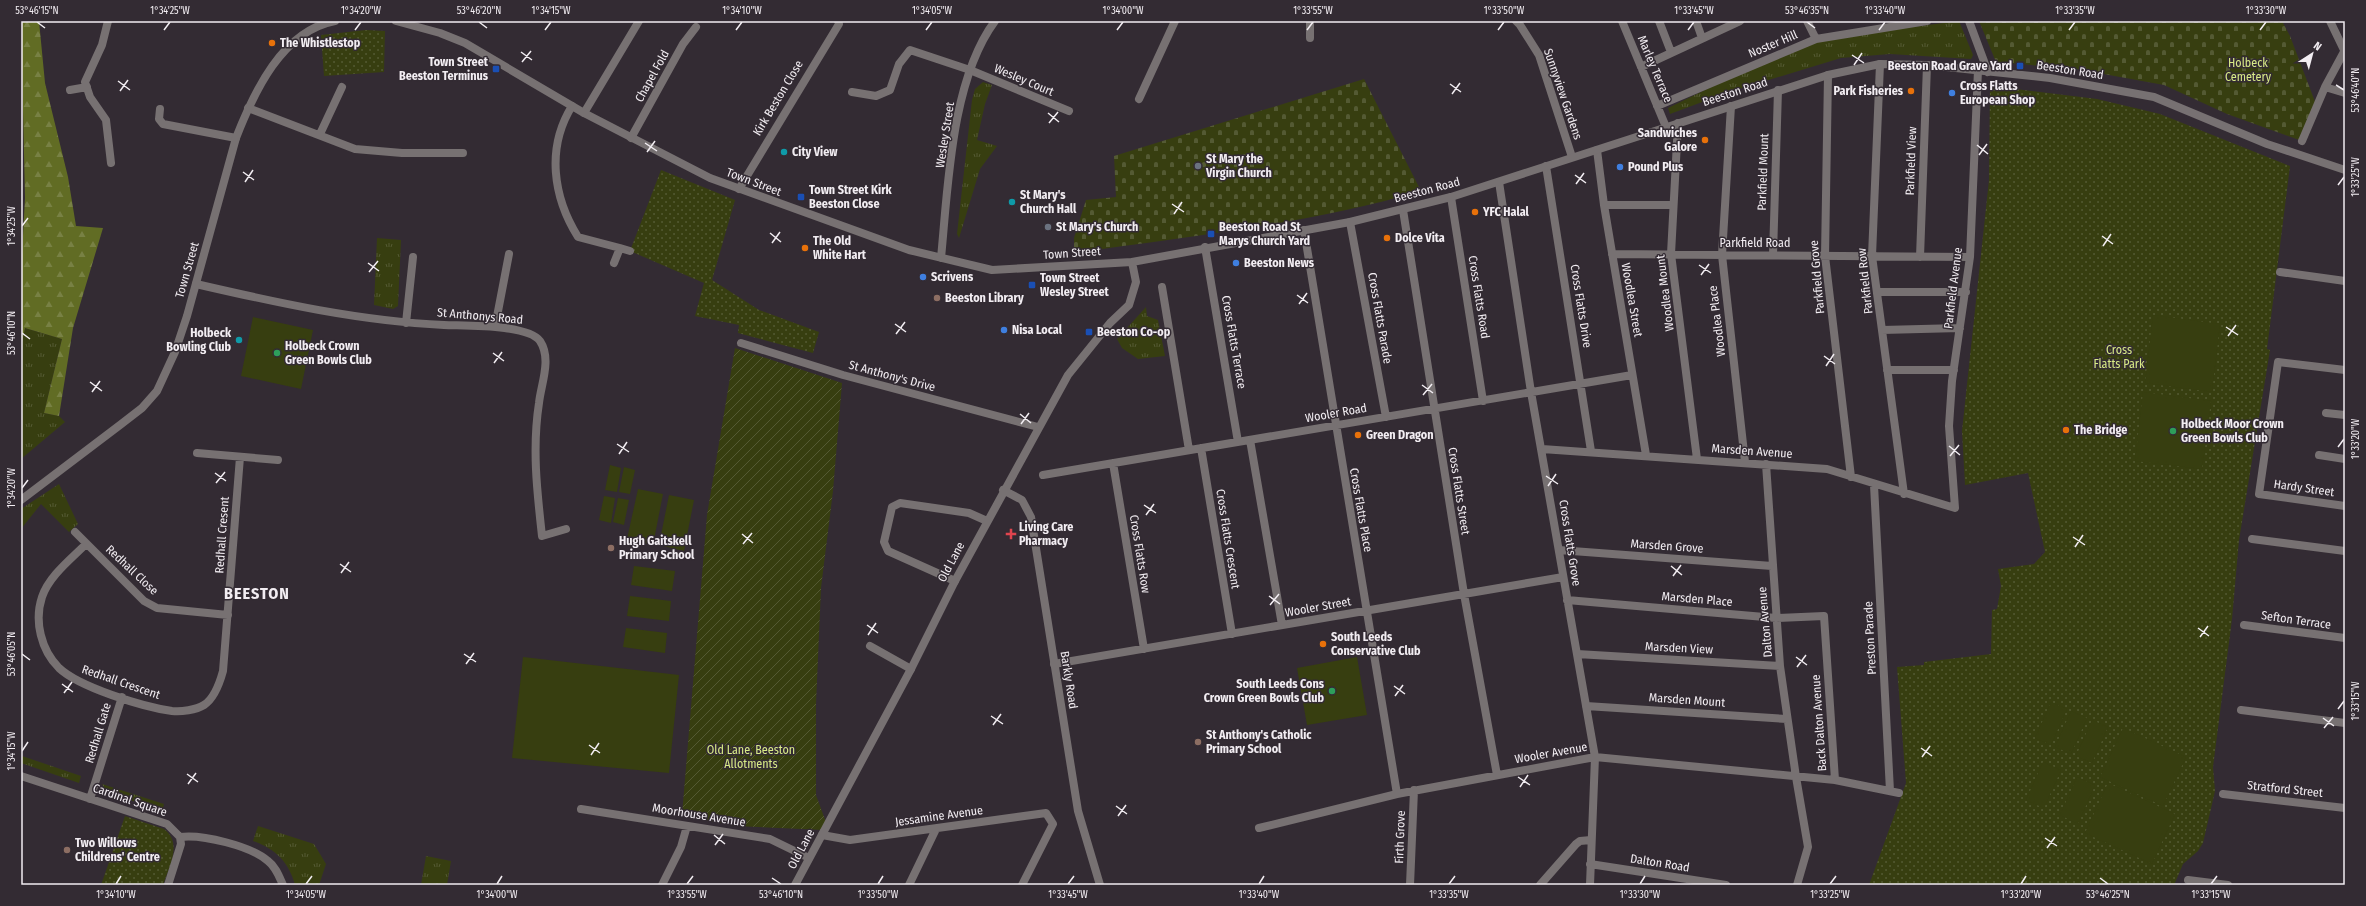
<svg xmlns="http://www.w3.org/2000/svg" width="2366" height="906" font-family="'Fira Sans Condensed',sans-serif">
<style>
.grass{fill:url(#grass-tufts)}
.forest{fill:url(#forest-firs)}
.cemetery{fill:url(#cemetery-stones)}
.park{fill:url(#park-dots)}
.garden{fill:url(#garden-furrows)}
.pitch{fill:#373e10}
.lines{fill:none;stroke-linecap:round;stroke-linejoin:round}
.minor{stroke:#777172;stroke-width:8}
.tertiary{stroke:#777172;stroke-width:8}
.ticks{fill:none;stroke:#f2edf2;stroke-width:1.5}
.food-dot{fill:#e8710a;stroke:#332b33;stroke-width:1.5}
.transit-dot{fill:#1a4fb4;stroke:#332b33;stroke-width:1.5}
.shop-dot{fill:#3f7fe0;stroke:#332b33;stroke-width:1.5}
.culture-dot{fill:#0f9aa8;stroke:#332b33;stroke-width:1.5}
.worship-dot{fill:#6b7280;stroke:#332b33;stroke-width:1.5}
.education-dot{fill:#8d6e63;stroke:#332b33;stroke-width:1.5}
.leisure-dot{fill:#2e9e5b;stroke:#332b33;stroke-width:1.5}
.health-dot{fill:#e0444e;stroke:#332b33;stroke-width:1.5}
.labels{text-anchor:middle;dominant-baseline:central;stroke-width:3;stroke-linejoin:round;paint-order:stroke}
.poi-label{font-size:12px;font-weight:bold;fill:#f2edf2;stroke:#332b33;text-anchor:start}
.street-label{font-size:12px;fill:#f2edf2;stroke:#332b33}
.park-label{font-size:12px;fill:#d8ea86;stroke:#332b33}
.district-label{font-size:16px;font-weight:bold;letter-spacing:1px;fill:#f2edf2;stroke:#332b33}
.neatline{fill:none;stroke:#f2edf2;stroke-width:1.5}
.ticks-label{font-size:10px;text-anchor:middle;fill:#f2edf2}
</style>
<defs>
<pattern id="grass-tufts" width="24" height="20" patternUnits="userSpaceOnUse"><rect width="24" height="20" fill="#373e10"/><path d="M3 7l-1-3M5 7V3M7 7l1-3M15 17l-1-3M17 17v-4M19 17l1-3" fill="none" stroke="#545a33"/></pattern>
<pattern id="forest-firs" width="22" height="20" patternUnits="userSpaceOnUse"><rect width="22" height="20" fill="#616c24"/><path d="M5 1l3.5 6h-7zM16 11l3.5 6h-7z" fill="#788144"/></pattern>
<pattern id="cemetery-stones" width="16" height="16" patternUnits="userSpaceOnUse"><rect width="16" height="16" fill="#373e10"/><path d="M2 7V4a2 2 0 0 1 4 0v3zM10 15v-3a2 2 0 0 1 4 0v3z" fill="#545a33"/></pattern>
<pattern id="park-dots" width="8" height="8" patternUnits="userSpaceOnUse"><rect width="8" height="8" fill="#373e10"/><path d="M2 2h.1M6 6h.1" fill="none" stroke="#545a33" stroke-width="1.8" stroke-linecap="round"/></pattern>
<pattern id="garden-furrows" width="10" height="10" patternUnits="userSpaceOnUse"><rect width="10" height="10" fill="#373e10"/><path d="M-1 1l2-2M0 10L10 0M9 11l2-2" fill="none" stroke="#545a33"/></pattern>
</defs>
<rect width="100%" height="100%" fill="#332b33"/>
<path class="grass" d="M1959,21L1973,55L1971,59L1890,54L1841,58L1729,92L1670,114L1668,108L1734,76L1808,44L1835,37Z
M983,82L992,85L985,104L977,140L997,146L980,169L959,238L957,234L972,100L975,89Z
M377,238L401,240L398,306L393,309L374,305Z
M1146,307L1147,316L1158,320L1165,356L1138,359L1122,348L1117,339Z
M25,328L62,339L44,413L59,416L65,422L21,459V347Z
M59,484L78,524L69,532L41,504L21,529V509Z
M22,756L81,776L79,783L21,763Z
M102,784L164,804L162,811L107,792Z
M258,826L314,844L326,864L319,885H295C289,862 275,849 253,841Z
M426,856L451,861L447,885H421Z"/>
<path class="forest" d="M21,21H39L45,83L68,177L76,226L103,228L73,328L59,416L44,413L62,339L25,328L21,347V274L25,198Z"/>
<path class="cemetery" d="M1979,21H2282L2290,36L2317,107L2302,141L2227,114L2164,85L2076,69L1996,62Z
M1364,79L1421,191C1308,224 1190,236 1074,253V238L1086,200L1116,197L1114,156Z"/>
<path class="park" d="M366,30L385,31L384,72L324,76L321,35Z
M1990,86L2097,99L2160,114L2290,166L2267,349L2270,350L2239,540L2232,619L2213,767L2215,791L2203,843L2198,851L2183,864L2174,885H1869L1906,783L1897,667L1924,665V662L1991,654L1992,610L1997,609L2001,586L1998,569L2034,564L2045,552L2028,473L1965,485L1962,431L1989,180Z
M661,170L735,200L712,280L759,310L819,332L813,353L738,333L739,325L695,316L704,283L630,251Z
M125,816L164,829C183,843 169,867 163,885H101Z"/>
<path class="garden" d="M735,348L842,383L833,491L821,588L816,704V795L827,825L824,830L735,826L682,815L707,515Z"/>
<path class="pitch" d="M2153,315L2220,324L2212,392L2145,383Z
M253,317L313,330L301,389L241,376Z
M2143,392L2211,401L2202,469L2135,461Z
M610,465L621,468L617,492L605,490Z
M624,467L635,470L630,494L619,492Z
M638,489L663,494L653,545L627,539Z
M669,495L694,500L684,551L659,545Z
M604,496L615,498L611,523L599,520Z
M618,498L629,500L624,525L613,522Z
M634,566L675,571L672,591L631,585Z
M630,596L671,601L669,621L627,616Z
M626,628L667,633L665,653L623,647Z
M523,657L679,675L669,773L512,758Z
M1357,657L1367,715L1307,725L1297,668Z
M2051,702L2067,709L2051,745L2035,738Z
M2071,711L2087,718L2071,754L2055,747Z
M2092,720L2108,727L2092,763L2076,756Z
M2123,728L2186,757L2163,806L2100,777Z
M2043,762L2061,770L2044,808L2026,800Z
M2077,777L2095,785L2078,824L2060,815Z
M2108,783L2175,814L2152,864L2085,833Z"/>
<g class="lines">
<path class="minor" d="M108,21L102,45L85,82L90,97L106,120L111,163
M1516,21L1520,25L1539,55L1572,157
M1622,21L1666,127
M1659,21L1671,52
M1696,21L1702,38
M1807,21L1816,39
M1969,21L1988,72
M2330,21L2344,50
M1310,38V21
M1880,64L1872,256L1904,494
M1641,67L1740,21
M1828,75L1825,256L1851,477
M2325,87L2345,93
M70,90L87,87
M852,92L876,96L890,90L899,64L910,50L970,70L1069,111
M1139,99L1175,21
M572,106C546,148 553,197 578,237L620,248L614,263
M1657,106L1816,39L1927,21
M1731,106L1722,255L1745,462
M248,108L355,149L402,153H463
M160,109L159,119L163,124L236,138
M584,113L639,21
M1678,123L1671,254L1697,459
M320,134L342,87
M631,138L683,44L696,27
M2302,141L2325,87L2345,50
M1597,150L1604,205L1646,455
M1546,166L1591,451
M1499,182L1531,392L1595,757L1590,885
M739,189L839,24L838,21
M1451,197L1483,401
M1604,205H1673
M1403,210L1464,594L1497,775
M1350,222L1386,417
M1304,230L1397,794
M1205,247L1238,442
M620,248L630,251
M1612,254L1970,257
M1773,255L1778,90
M1920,257L1927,65
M2280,272L2345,281
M196,284C278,303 360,321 444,325C464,326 528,324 540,341C552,359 541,384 539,403C532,448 537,491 542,536L566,529
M1162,287L1189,450
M1877,292H1966
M406,323L413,257
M495,327L509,254
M1882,330L1960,328
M741,343L843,375L1038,427
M1887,370H1954
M2345,370L2278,362L2259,494L2345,506
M2326,413L2345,415
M1250,440L1282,625
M1201,448L1232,634
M1542,449L1827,469L1955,508L1949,426L1952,381L1970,257L1978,70
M197,453L278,460
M2319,455L2345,459
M1113,463L1144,649
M1766,464L1780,666L1796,777L1808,847L1797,885
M1043,475L1632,375
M1874,485L1890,791
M75,532L144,601L157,608L228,615
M2252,539L2345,551
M86,544C71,559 49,576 42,597C34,621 41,650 59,668C79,687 143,707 172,711C181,712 196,710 204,705C215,698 220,682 223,671L240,457
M1559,550L1772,566
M955,581L888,551L884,542L892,507L900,503L969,513L987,521
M1567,600L1776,618L1824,616L1835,780
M2244,625L2345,638
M870,646L911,669
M1577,654L1780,666
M1054,664L1563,577
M1586,706L1787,719
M2241,710L2345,723
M21,776L167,824L180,837L181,844L168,885
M2223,794L2345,808
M90,799L122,697
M581,809L770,839L809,858
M1259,828L1397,794L1595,757L1835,780L1899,793
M822,835L850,840L1046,813L1053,824L1022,885
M180,837C202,834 251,846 268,861C276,867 279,876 283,885
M1590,864L1726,885
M2188,880L2228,885
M662,885L681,847L687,826
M909,885L936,829
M1410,885L1414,790
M1540,885L1576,844L1580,841L1591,840"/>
<path class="tertiary" d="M396,21L440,33L465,43L584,113L710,178L909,250L992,270L1132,262L1350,222L1451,197L1828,75L1880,64L1927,65L2050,78L2154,97L2267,144L2345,170
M941,258C948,187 951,80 995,21
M1003,490L1022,500L1031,517L1078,811L1100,885
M21,500L120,425L142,408L157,391L175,352L187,316L236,138C254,92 282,31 335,21
M795,885L911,669L955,581L1068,375L1110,323L1129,305L1136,282L1132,262"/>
</g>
<path class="ticks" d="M37,22L45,28M479,22L487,28M1807,22L1815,28M164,30L170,22M355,30L361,22M545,30L551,22M736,30L742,22M926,30L932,22M1117,30L1123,22M1307,30L1313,22M1498,30L1504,22M1688,30L1694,22M1879,30L1885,22M2069,30L2075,22M2260,30L2266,22M521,52L532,60M1852,55L1864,63M522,62L531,51M1854,65L1862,53M118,81L130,90M1450,84L1461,92M2336,85L2344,90M120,91L128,80M1452,94L1460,83M1048,113L1059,122M1049,123L1058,112M645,143L657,151M1977,145L1988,154M647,152L655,141M1979,155L1987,144M243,172L254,180M1575,175L1586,183M245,182L253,170M1576,184L1584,173M2338,185L2344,177M1172,204L1184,212M1174,214L1182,202M22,226L28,218M770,233L781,242M2102,236L2113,244M772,243L780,232M2103,246L2111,234M368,263L379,271M1699,265L1711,273M369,272L378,261M1701,275L1709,264M1297,295L1308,303M1299,304L1307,293M895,324L906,332M2226,327L2238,335M22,333L30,339M896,334L905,322M2228,336L2236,325M493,353L504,361M1824,356L1835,364M494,363L502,352M1826,366L1834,354M90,382L102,391M1422,385L1433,393M92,392L100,381M1423,395L1432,384M1020,414L1031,423M1021,424L1029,413M617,444L629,452M1949,446L1960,455M2338,447L2344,439M619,454L627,442M1950,456L1959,445M215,473L226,481M1546,476L1558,484M216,483L225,472M1548,486L1556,474M22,488L28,480M1144,505L1156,513M1146,515L1154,504M742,534L753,543M2073,537L2085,545M743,544L752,533M2075,547L2083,535M340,564L351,572M1671,566L1682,575M341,573L349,562M1673,576L1681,565M1269,596L1280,604M1270,605L1279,594M867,625L878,633M2198,628L2209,636M868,635L876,623M2200,637L2208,626M22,654L30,660M464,654L476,662M1796,657L1807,665M466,664L474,653M1797,667L1806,655M62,684L73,692M1394,686L1405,694M64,693L72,682M1395,696L1403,685M2338,709L2344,701M991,716L1003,724M2323,718L2334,726M993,725L1001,714M2324,728L2333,717M589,745L600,753M1921,748L1932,756M22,751L28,742M591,755L599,743M1922,757L1930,746M187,774L198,782M1518,777L1530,785M188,784L196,773M1520,787L1528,775M1116,806L1127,814M1118,816L1126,805M714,835L725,844M2045,838L2057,846M715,845L723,834M2047,848L2055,837M772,878L781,884M2100,878L2108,884M116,884L121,876M306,884L312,876M497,884L502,876M687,884L693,876M878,884L883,876M1068,884L1074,876M1259,884L1264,876M1449,884L1455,876M1640,884L1645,876M1830,884L1836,876M2021,884L2026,876M2211,884L2217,876"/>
<g class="food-dot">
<circle cx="272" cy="43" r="4"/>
<circle cx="1911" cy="91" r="4"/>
<circle cx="1705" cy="140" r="4"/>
<circle cx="1475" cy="212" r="4"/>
<circle cx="1387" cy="238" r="4"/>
<circle cx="805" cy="248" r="4"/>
<circle cx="2066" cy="430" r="4"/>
<circle cx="1358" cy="435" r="4"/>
<circle cx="1323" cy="644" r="4"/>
</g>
<g class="transit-dot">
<rect x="2016" y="62" width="8" height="8" rx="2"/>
<rect x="492" y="65" width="8" height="8" rx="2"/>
<rect x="797" y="193" width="8" height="8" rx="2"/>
<rect x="1207" y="230" width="8" height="8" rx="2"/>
<rect x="1028" y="281" width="8" height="8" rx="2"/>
<rect x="1085" y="328" width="8" height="8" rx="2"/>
</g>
<g class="shop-dot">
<circle cx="1952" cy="93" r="4"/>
<circle cx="1620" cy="167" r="4"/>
<circle cx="1236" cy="263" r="4"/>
<circle cx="923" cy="277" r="4"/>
<circle cx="1004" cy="330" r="4"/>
</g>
<g class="culture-dot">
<circle cx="784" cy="152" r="4"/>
<circle cx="1012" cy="202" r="4"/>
<circle cx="239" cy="340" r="4"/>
</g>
<g class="worship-dot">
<circle cx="1198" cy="166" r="4"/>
<circle cx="1048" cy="227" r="4"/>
</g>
<g class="education-dot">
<circle cx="937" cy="298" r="4"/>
<circle cx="611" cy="548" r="4"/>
<circle cx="1198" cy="742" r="4"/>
<circle cx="67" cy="850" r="4"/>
</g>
<g class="leisure-dot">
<circle cx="277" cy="353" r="4"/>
<circle cx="2173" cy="431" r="4"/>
<circle cx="1332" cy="691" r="4"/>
</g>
<path class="health-dot" d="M1009 528h4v4h4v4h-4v4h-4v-4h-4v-4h4z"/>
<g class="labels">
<g class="poi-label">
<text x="280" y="43">The Whistlestop</text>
<text x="488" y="62" text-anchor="end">Town Street<tspan x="488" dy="14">Beeston Terminus</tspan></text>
<text x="2012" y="66" text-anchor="end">Beeston Road Grave Yard</text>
<text x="1960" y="86">Cross Flatts<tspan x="1960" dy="14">European Shop</tspan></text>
<text x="1903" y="91" text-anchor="end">Park Fisheries</text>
<text x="1697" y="133" text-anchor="end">Sandwiches<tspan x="1697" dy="14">Galore</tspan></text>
<text x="792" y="152">City View</text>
<text x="1206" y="159">St Mary the<tspan x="1206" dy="14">Virgin Church</tspan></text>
<text x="1628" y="167">Pound Plus</text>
<text x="809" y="190">Town Street Kirk<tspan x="809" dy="14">Beeston Close</tspan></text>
<text x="1020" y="195">St Mary's<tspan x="1020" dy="14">Church Hall</tspan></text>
<text x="1483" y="212">YFC Halal</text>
<text x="1056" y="227">St Mary's Church</text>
<text x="1219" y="227">Beeston Road St<tspan x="1219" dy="14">Marys Church Yard</tspan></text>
<text x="1395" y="238">Dolce Vita</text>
<text x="813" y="241">The Old<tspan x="813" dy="14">White Hart</tspan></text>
<text x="1244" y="263">Beeston News</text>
<text x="931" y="277">Scrivens</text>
<text x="1040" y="278">Town Street<tspan x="1040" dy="14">Wesley Street</tspan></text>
<text x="945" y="298">Beeston Library</text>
<text x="1012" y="330">Nisa Local</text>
<text x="1097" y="332">Beeston Co-op</text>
<text x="231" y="333" text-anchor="end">Holbeck<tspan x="231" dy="14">Bowling Club</tspan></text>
<text x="285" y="346">Holbeck Crown<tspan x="285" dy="14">Green Bowls Club</tspan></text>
<text x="2181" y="424">Holbeck Moor Crown<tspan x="2181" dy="14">Green Bowls Club</tspan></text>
<text x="2074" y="430">The Bridge</text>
<text x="1366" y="435">Green Dragon</text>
<text x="1019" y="527">Living Care<tspan x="1019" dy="14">Pharmacy</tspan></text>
<text x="619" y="541">Hugh Gaitskell<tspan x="619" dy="14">Primary School</tspan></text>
<text x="1331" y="637">South Leeds<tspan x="1331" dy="14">Conservative Club</tspan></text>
<text x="1324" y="684" text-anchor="end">South Leeds Cons<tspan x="1324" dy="14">Crown Green Bowls Club</tspan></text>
<text x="1206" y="735">St Anthony's Catholic<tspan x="1206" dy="14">Primary School</tspan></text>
<text x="75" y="843">Two Willows<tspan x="75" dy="14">Childrens' Centre</tspan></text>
</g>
<g class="street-label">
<text transform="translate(1773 44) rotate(-23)">Noster Hill</text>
<text transform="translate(1655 69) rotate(67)">Marley Terrace</text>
<text transform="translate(2070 70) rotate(9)">Beeston Road</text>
<text transform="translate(652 76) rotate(-61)">Chapel Fold</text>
<text transform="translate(1024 80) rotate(23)">Wesley Court</text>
<text transform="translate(1735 92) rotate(-18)">Beeston Road</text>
<text transform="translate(1563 94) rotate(71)">Sunnyview Gardens</text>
<text transform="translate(778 98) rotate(-59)">Kirk Beston Close</text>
<text transform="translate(945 135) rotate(-81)">Wesley Street</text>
<text transform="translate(1911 161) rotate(-88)">Parkfield View</text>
<text transform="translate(1763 172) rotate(-88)">Parkfield Mount</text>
<text transform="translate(754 182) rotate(21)">Town Street</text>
<text transform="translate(1427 190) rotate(-15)">Beeston Road</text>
<text x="1755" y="243">Parkfield Road</text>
<text transform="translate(1072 253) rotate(-4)">Town Street</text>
<text transform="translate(187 270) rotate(-74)">Town Street</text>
<text transform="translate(1817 277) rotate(-95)">Parkfield Grove</text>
<text transform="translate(1865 281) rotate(-96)">Parkfield Row</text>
<text transform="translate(1953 288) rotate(-83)">Parkfield Avenue</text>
<text transform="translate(1665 293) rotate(-97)">Woodlea Mount</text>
<text transform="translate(1479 297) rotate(81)">Cross Flatts Road</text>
<text transform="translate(1632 300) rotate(80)">Woodlea Street</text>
<text transform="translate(1581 306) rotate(81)">Cross Flatts Drive</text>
<text transform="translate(480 316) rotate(5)">St Anthonys Road</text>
<text transform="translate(1380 318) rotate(80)">Cross Flatts Parade</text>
<text transform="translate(1717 321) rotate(-97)">Woodlea Place</text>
<text transform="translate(1234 342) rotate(80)">Cross Flatts Terrace</text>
<text transform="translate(892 376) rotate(15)">St Anthony's Drive</text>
<text transform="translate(1336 413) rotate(-10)">Wooler Road</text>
<text transform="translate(1752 451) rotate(4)">Marsden Avenue</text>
<text transform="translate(2304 488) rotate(8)">Hardy Street</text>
<text transform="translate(1459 491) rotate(81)">Cross Flatts Street</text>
<text transform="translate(1361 510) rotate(80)">Cross Flatts Place</text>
<text transform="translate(222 535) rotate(-86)">Redhall Cresent</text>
<text transform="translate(1228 539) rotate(81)">Cross Flatts Crescent</text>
<text transform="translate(1570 543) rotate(81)">Cross Flatts Grove</text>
<text transform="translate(1667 546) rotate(4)">Marsden Grove</text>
<text transform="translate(1140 554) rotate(81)">Cross Flatts Row</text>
<text transform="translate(951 562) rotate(-62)">Old Lane</text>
<text transform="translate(132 570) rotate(43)">Redhall Close</text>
<text transform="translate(1697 599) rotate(5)">Marsden Place</text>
<text transform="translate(1318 607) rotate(-10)">Wooler Street</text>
<text transform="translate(2296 620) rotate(8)">Sefton Terrace</text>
<text transform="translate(1765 622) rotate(-95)">Dalton Avenue</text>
<text transform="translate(1870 638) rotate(-93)">Preston Parade</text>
<text transform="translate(1679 648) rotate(3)">Marsden View</text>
<text transform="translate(1069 680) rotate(81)">Barkly Road</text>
<text transform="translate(121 682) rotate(19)">Redhall Crescent</text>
<text transform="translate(1687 700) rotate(4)">Marsden Mount</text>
<text transform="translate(1819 723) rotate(-94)">Back Dalton Avenue</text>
<text transform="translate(98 733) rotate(-73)">Redhall Gate</text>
<text transform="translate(1551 753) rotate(-10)">Wooler Avenue</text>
<text transform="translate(2285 789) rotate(6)">Stratford Street</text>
<text transform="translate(130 800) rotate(19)">Cardinal Square</text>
<text transform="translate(699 815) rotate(9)">Moorhouse Avenue</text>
<text transform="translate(939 816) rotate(-8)">Jessamine Avenue</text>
<text transform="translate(1400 837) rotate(-88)">Firth Grove</text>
<text transform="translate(801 849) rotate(-62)">Old Lane</text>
<text transform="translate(1660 863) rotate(9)">Dalton Road</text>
</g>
<g class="park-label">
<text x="2248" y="63">Holbeck<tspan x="2248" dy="14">Cemetery</tspan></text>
<text x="2119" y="350">Cross<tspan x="2119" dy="14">Flatts Park</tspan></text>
<text x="751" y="750">Old Lane, Beeston<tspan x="751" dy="14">Allotments</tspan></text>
</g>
<g class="district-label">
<text x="257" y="593">BEESTON</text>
</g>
</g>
<rect width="2366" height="906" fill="none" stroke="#332b33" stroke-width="44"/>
<g transform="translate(2312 54) rotate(36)" stroke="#332b33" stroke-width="3" paint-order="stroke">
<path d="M0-3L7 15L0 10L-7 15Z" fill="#f2edf2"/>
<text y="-6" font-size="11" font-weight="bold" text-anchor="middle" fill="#f2edf2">N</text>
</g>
<rect x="22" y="22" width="2322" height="862" class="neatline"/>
<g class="ticks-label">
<text x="37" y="14">53°46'15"N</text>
<text x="170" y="14">1°34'25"W</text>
<text x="361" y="14">1°34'20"W</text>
<text x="479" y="14">53°46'20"N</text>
<text x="551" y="14">1°34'15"W</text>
<text x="742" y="14">1°34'10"W</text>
<text x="932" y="14">1°34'05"W</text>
<text x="1123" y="14">1°34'00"W</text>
<text x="1313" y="14">1°33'55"W</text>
<text x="1504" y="14">1°33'50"W</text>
<text x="1694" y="14">1°33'45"W</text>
<text x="1807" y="14">53°46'35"N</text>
<text x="1885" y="14">1°33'40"W</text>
<text x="2075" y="14">1°33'35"W</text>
<text x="2266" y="14">1°33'30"W</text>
<text transform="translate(2355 90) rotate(-90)" y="4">53°46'40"N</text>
<text transform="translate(2355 177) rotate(-90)" y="4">1°33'25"W</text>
<text transform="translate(11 226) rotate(-90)" y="4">1°34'25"W</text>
<text transform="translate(11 333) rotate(-90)" y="4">53°46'10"N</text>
<text transform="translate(2355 439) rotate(-90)" y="4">1°33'20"W</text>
<text transform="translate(11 488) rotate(-90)" y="4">1°34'20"W</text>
<text transform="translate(11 654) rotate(-90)" y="4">53°46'05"N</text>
<text transform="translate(2355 701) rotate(-90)" y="4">1°33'15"W</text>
<text transform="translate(11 751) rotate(-90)" y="4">1°34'15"W</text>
<text x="116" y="898">1°34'10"W</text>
<text x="306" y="898">1°34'05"W</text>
<text x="497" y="898">1°34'00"W</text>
<text x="687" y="898">1°33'55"W</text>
<text x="781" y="898">53°46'10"N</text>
<text x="878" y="898">1°33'50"W</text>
<text x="1068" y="898">1°33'45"W</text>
<text x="1259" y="898">1°33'40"W</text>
<text x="1449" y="898">1°33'35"W</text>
<text x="1640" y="898">1°33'30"W</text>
<text x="1830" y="898">1°33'25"W</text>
<text x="2021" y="898">1°33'20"W</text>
<text x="2108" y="898">53°46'25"N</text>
<text x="2211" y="898">1°33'15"W</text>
</g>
</svg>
